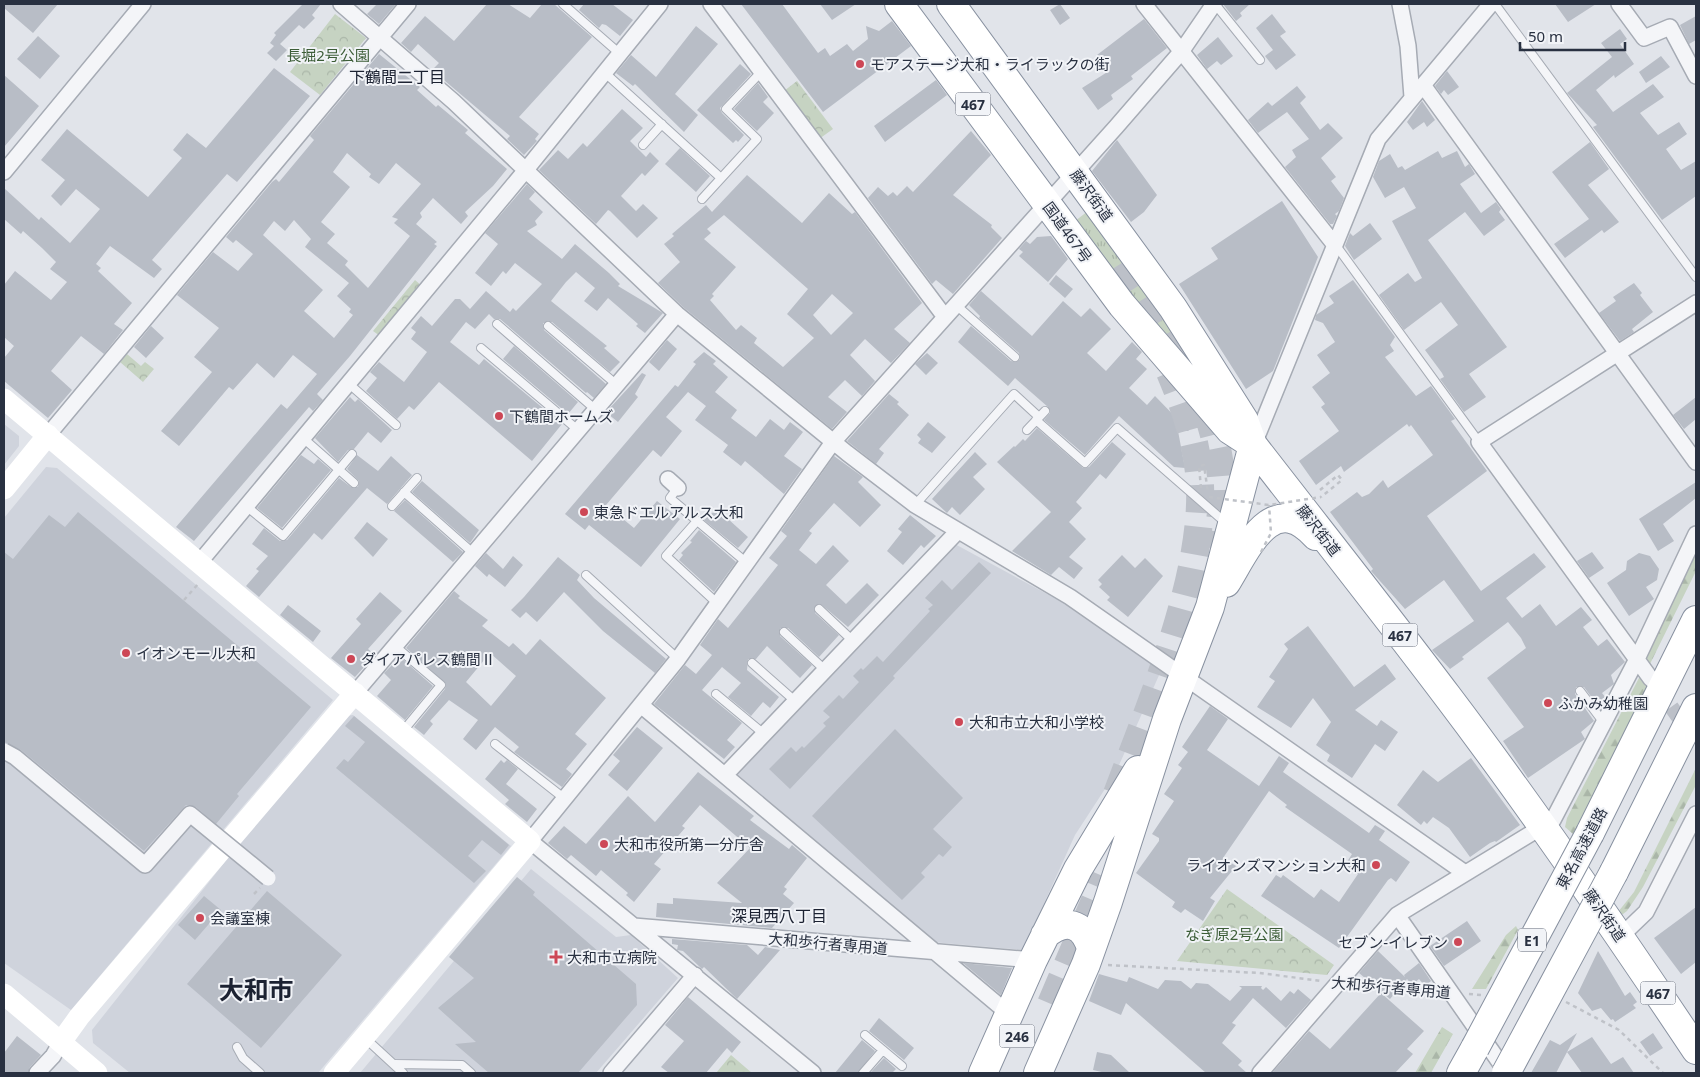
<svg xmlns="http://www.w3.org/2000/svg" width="1700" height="1077" font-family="'Noto Sans','Noto Sans JP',sans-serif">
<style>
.built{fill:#cfd3dc}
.grass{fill:url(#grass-tufts)}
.forest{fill:url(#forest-firs)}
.park{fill:url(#park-crowns)}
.building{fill:#b8bdc6;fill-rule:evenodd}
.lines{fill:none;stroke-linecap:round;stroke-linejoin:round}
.street-tunnel{stroke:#bcc0c8;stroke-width:15;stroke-dasharray:15 8;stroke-linecap:butt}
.highway-tunnel{stroke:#bcc0c8;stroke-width:28;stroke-dasharray:28 14;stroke-linecap:butt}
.lane-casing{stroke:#a6abb4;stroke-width:10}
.street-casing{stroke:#a6abb4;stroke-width:18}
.highway-casing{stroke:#8891a0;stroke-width:30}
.path{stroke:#bfc2c8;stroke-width:2.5;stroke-dasharray:4 4;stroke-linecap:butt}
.lane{stroke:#f4f5f8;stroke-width:8}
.street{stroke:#f4f5f8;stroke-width:15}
.secondary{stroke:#fff;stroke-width:21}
.highway{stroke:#fff;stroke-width:28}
.street-bridge-casing{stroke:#a6abb4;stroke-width:18;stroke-linecap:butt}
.highway-bridge-casing{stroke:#8891a0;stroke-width:30;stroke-linecap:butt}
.path-bridge{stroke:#bfc2c8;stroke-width:2.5;stroke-dasharray:4 4;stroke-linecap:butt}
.street-bridge{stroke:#f4f5f8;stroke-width:15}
.highway-bridge{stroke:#fff;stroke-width:28}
.poi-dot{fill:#cd4756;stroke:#f1f3f7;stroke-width:2}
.labels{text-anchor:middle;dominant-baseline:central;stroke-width:4;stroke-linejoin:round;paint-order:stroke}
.shield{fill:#f1f3f7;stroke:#656b78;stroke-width:1}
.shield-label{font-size:14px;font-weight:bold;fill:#293141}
.park-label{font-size:15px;fill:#3c5d37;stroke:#f1f3f7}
.poi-label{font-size:15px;fill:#293141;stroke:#f1f3f7;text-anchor:start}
.street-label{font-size:15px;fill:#293141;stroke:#f1f3f7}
.neighbourhood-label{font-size:16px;fill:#1c2232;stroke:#f1f3f7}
.town-label{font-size:25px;font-weight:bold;fill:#1c2232;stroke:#f1f3f7}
</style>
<defs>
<pattern id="grass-tufts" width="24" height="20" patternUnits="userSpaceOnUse" patternTransform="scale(1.25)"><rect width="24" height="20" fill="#c6d3c2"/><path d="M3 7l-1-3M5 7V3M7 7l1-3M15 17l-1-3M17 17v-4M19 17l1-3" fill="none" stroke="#aab6a8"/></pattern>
<pattern id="forest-firs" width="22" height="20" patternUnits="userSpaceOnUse" patternTransform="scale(1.25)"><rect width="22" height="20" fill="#c6d3c2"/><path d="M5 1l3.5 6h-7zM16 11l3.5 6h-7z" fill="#aab6a8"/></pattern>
<pattern id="park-crowns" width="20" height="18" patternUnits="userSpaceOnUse" patternTransform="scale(1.25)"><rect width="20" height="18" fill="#c6d3c2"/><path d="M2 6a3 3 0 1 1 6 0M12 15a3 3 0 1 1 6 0" fill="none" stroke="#aab6a8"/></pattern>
</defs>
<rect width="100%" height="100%" fill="#e1e4ea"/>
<path class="built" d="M4,424L19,436V446L4,465Z
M46,467L57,468L333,700L71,1010L4,963V518Z
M953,543L1073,608L1157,667L1160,673L1116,772L1075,835L1023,950L932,942L734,777L733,772Z
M353,715L511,846L318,1073H130L93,1043L92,1030L277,796L344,716Z
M531,869L616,937L631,935L678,978L596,1073H360Z"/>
<path class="grass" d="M1096,205L1238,422L1187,373L1075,221Z"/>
<path class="forest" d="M1696,537V571L1648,668L1644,655Z
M1641,674L1647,689L1573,834L1565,827L1567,818Z
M1696,768V785L1643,887L1627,911L1619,917H1614L1634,892Z
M1516,926L1518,930L1486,989H1472L1506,935Z
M1442,1027L1453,1034L1431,1073H1415Z"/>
<path class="park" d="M335,14L366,38L320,95L290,72Z
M797,81L833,129L819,139L784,91Z
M415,280L422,286L380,336L373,331Z
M127,354L141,366L145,362L154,369L143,382L120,362Z
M1227,889L1334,965L1327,975L1177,961Z
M731,1055L752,1073H716Z"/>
<path class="building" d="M4,4H58L33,33L4,8Z
M303,4H321L312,15L315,18L304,29L299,25L280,44L287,50L276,61L267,53L274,46L270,43L276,35L274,33Z
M377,4H396L379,24L367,14Z
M487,4H508L530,18L542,4H554L592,37L519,117L539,134L535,139L537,141L524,155L507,139L510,136L432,70L439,63L418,44L411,52L401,43L425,16L454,41Z
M584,4H612L633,20L620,36L606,25L602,24L599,28L579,10Z
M741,4H782L818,53L825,48L830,56L847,44L853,51L868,39L866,26L879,31L892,21L911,46L823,112Z
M820,4H856L832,20Z
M1060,4L1070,18L1060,25L1050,10Z
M1223,4H1250L1240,13L1242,16L1236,21Z
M1555,4H1596L1568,22Z
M1272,14L1286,32L1280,36L1296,55L1276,70L1265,56L1273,50L1256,28Z
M1696,16V40L1689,44L1680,25Z
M1144,19L1167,48L1131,76L1133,79L1111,95L1113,99L1098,110L1082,88L1109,71L1097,55Z
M696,26L718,44L675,94L698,115L684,132L635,84L633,86L616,73L631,55L656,77Z
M1620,29L1627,39L1620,44L1634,64L1615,78L1614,75L1596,90L1613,112L1653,84L1664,97L1640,113L1658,135L1679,122L1687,134L1666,149L1681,170L1696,161V196L1662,220L1593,127L1597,125L1567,93L1612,57L1601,43Z
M38,36L60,56L40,79L17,59Z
M1218,37L1233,56L1221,65L1217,61L1207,69L1197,55Z
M379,54L420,87L417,90L436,107L438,105L468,130L465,133L507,169L493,186L465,212L468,216L461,224L433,198L420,213L422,217L416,224L437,242L434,244L437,246L350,356L317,394L323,400L313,411L309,407L194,541L176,527L281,404L287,409L317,374L293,355L274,378L257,363L233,390L229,387L179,446L161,431L212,372L194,357L219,328L177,295L213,252L238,271L253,254L236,240L233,243L226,237L272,182L276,179L279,182L314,140L310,136ZM347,153L371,174L369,177L379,184L396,163L421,184L392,217L398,219L394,223L410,236L368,288L345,265L348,261L327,243L335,234L321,222L350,187L333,172ZM294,220L311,239L305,247L349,283L337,296L351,309L349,312L353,315L334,338L304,311L323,290L263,235L274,221L285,231Z
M1661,56L1670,67L1646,83L1639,72Z
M740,64L751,74L720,108L722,113L744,135L738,142L736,140L733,143L697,110Z
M274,68L310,96L237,182L227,174L152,260L162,269L154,278L110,246L96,264L101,268L98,271L132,303L114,324L123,330L104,354L81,336L51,371L72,390L48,418L4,381V358L14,346L4,337V285L15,271L51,300L67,282L50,269L56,262L42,248L23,231L21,234L4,219V188L39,220L41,217L70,243L100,209L76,189L61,206L51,196L65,180L41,160L67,129L148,197L182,158L173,150L187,133L206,148Z
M1447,71L1459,87L1448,95L1444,90L1441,94L1435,86Z
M4,75L39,106L4,147Z
M936,80L947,95L885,142L874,126Z
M758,83L768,97L763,102L774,113L757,131L734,109Z
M1297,86L1306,97L1300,103L1320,130L1328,123L1343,138L1321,158L1336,177L1331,181L1344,198L1339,211L1335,214L1337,216L1333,224H1330L1285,167L1296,157L1292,150L1309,139L1287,112L1258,133L1248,120L1268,102L1272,106Z
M1422,101L1435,120L1427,127L1424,122L1413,130L1407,122Z
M622,109L643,128L630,141L646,157L650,152L659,161L645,176L642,173L621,196L636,211L643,204L658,218L637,238L610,211L608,210L596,224L539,170L558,150L568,159L583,143L587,147Z
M971,131L991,155L953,195L992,225L991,227L1002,238L953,294L936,280L932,284L868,198L878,187L888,196L893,192L897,196L907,186L913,192Z
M1117,140L1157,195L1144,212L1131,222L1092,171Z
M1590,142L1609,169L1588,185L1619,222L1604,233L1602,230L1565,258L1554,244L1589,219L1552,172Z
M680,148L710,176L696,192L665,164Z
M1438,151L1442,158L1457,151L1465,167L1469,164L1475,174L1460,184L1481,213L1496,202L1501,209L1499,212L1505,220L1484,236L1465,212L1428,240L1507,347L1469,374L1486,397L1464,412L1440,379L1444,377L1442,373L1425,350L1458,325L1441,302L1404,330L1379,295L1408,273L1415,282L1422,278L1392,221L1416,208L1404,187L1385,198L1373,177L1379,161L1390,154L1398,168L1402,166L1405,170Z
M747,175L802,223L829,193L852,214L855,212L922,303L894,329L910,343L891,363L865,339L850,355L875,381L862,396L845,380L828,397L847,412L832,429L683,307L658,283L680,262L664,244L674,236L672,234L706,205L712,212ZM724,215L808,289L787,314L814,338L783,367L754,343L757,338L741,325L736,330L710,300L714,296L712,294L736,267L704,239L711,233L707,229ZM832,294L853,313L831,335L813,315Z
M527,184L535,192L529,199L543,212L535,221L537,225L527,231L562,259L575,244L609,273L620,284L618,286L663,313L645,333L636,326L638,324L608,298L597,311L584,301L595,288L576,272L566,282L551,301L607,346L604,348L620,362L610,372L552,322L543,323L544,330L606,384L594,398L587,392L586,393L500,319H494L489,314L475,329L466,322L450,342L479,365L484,359L562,424L532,461L439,382L414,410L409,406L397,419L366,391L377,378L370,372L379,362L404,382L427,352L411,339L416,332L411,328L421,316L432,326L455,299H460L470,309L486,291L510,312L513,308L516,311L542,284L515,263L506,274L503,271L491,286L475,273L498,244L485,233Z
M1282,201L1318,257L1273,371L1246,389L1179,284L1218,259L1211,248Z
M1370,223L1382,239L1354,260L1345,246L1350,233L1353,236Z
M1051,236L1068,259L1048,282L1019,256L1023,252L1019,249L1026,241L1030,244L1037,237Z
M1056,275L1073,289L1065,298L1049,284Z
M1353,280L1395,337L1390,345L1394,351L1385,357L1416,396L1431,386L1455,419L1451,421L1487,471L1427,516L1481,591L1534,553L1546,567L1506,598L1522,618L1540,604L1556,626L1581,607L1592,620L1583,627L1598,646L1607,639L1625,662L1611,675L1614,684L1602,693L1606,698L1598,706L1584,687H1576L1575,694L1594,721L1581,732L1585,739L1528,778L1503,741L1524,727L1487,678L1526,648L1521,638L1508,622L1462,657L1464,659L1450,669L1432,650L1474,621L1444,580L1405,609L1371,571L1373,569L1330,512L1357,492L1362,497L1369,494L1383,480L1388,488L1433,455L1411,425L1409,427L1407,424L1344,472L1341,466L1316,485L1299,461L1339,431L1321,407L1325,404L1312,387L1330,373L1317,355L1335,342L1323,323L1315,320L1316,315L1334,303L1329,296Z
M1634,283L1642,293L1640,295L1653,312L1632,329L1634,332L1620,341L1599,313L1616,301L1613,297Z
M981,291L1032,336L1063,301L1081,317L1090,308L1111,329L1087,353L1106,371L1132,342L1142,352L1136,359L1147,369L1129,388L1147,405L1155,396L1189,431H1178L1185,468L1174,467L1119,416L1085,455L1044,420L1050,413L1048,407L1015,378L1008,386L958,342L971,326L1011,361L1016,362L1020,359L1019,353L979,318L980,316L969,305Z
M151,326L164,338L146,358L134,347Z
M667,340L677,349L659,371L649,362Z
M514,346L578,402L568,414L503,359Z
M704,352L716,361L713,364L728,377L715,392L737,410L731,418L756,437L770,419L784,430L790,422L803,432L784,456L802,469L784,494L745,461L741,466L723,452L728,445L695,420L706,406L688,392L666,417L682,431L661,457L653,450L606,505L634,528L657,501L680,519L641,567L589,525L585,530L565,514L675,385L678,387L696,364L693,362Z
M927,353L938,363L926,375L915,364Z
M642,373L646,375L635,394L638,397L618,422L608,414L610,411L608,410Z
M889,394L899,402L897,404L909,415L879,449L884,453L876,464L847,441Z
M350,397L355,402L358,399L392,430L381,443L368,432L354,449L348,450L338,462L315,438Z
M1696,397V419L1684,429L1673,415Z
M928,422L946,437L932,453L918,443L921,439L917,435Z
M1037,428L1083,468L1089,467L1112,442L1126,454L1106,479L1100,474L1076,502L1082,508L1069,522L1086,539L1069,557L1083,568L1074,579L1059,567L1051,575L1012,551L1051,512L997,462L1014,446L1015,447L1023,439L1025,441Z
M975,452L987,464L973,477L985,489L960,515L952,507L947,513L932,499Z
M301,455L314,464L318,459L331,470L282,528L257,508Z
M357,455L378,471L391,456L412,475L387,504L367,488L322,540L314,533L310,538L259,597L246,586L259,571L256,569L268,556L252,544L264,528L280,541L287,540L339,478L351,487H358L359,481L347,469Z
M834,456L863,477L858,482L881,505L860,527L834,503L809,531L812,533L799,550L816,564L833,545L849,561L826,585L846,604L867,583L879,595L848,627L822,605L815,606V613L839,635L819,657L788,628H780V636L812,665L800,678L767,646L756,659H748L747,670L779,697L770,708L763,702L751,716L728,697L741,683L722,667L702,690L742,723L727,740L735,747L724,759L654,704L685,665L696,674L712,655L700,645L718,619L728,628L778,565L769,558L787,536L781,531Z
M422,481L479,530L470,543L412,492Z
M1696,482V498L1663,524L1674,541L1658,551L1639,519Z
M405,500L463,552L453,562L394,511Z
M717,509L748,537L738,548L704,520Z
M78,512L311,707L237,794L239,796L216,824L196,807L186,805L144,851L21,750L4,742V552L13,559L49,515L65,527Z
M910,515L936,536L924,548L921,545L903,565L887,551L902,532L898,529Z
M367,522L388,539L373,557L354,538Z
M699,530L736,562L714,592L679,560L683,555L681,553L692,542L690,541Z
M1592,552L1604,568L1589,578L1577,561Z
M486,553L503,569L513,556L523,565L505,587L489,574L487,577L475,566Z
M1639,553L1650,556L1659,569L1657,580L1646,587L1654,599L1629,616L1607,583L1626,570L1627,561Z
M1122,555L1135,568L1145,558L1163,576L1128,617L1107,600L1110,597L1099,587L1102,584L1098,580Z
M558,557L580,575L577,580L594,598L666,659L655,673L603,631L564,592L537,622L526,612L520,618L511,610L524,597Z
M979,562L991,573L893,676L895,678L790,789L769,769L791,747L796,752L802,746L804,748L826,726L823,723L830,717L823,711L839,695L843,699L859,682L853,676L861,668L863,670L877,656L883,662L930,611L928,609L933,605L925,598L942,580L952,590Z
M454,591L460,596L458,598L488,620L482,626L509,647L513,643L526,655L540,639L606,698L575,734L587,744L566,769L572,774L562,787L514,752L519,747L495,727L476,750L463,739L478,720L449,700L430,721L433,724L424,735L414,727L445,689L446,684L406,648ZM490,653L516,676L491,706L466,682Z
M380,592L402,611L368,649L375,655L355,677L331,658L361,624L356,619Z
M288,605L321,631L313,642L280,615Z
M1308,626L1354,687L1385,664L1396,679L1355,710L1377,726L1381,720L1398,732L1385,751L1375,744L1352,778L1327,761L1330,755L1316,745L1331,722L1313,698L1291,728L1257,707L1275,681L1269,677L1288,649L1284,644Z
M400,657L433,686L405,720L377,696L391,680L384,673Z
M1210,706L1228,719L1207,750L1259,786L1279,756L1289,763L1283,772L1369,833L1375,825L1385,831L1379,840L1410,862L1396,882L1391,878L1388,880L1339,948L1261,896L1276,875L1281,878L1283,875L1314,898L1321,889L1339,902L1358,874L1345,865L1352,854L1285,807L1287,805L1269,791L1223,858L1236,866L1210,898L1215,901L1203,921L1185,909L1181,913L1172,907L1175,902L1136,873L1159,841V838L1152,834L1174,801L1164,794L1182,768L1178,765L1188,752L1182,747Z
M354,716L509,845L501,855L482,840L468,856L486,871L474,883L336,768L344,759L348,762L365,742L345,726Z
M637,727L663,748L627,791L608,775L620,761L613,755Z
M895,729L963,798L933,829L952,847L943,857L939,854L921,873L925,877L902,900L812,816Z
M1471,758L1520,825L1496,842L1495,841L1490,843L1470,857L1449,828L1433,817L1427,824L1424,821L1421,825L1397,805L1423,770L1438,782Z
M501,760L504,763L507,760L518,769L506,784L537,809L527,822L505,804L509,800L485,779Z
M698,772L754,816L750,820L789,849L792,845L807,858L784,887L787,889L783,894L794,903L772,928L656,917L657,903L673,904V898L742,903L717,883L750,848L700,805L682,826L685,828L654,864L661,869L634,902L626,895L628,893L601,870L596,876L571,855L567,859L548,843L564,826L586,844L628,796L655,822Z
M517,877L535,892L533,895L636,984L637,1005L578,1073H489L455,1044L476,1042L438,1008L474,978L449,957Z
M267,891L342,955L261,1048L187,984Z
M204,896L221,910L195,940L178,925Z
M1696,907V962L1681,974L1654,938Z
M1467,921L1481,941L1444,966L1430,946Z
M672,939L747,945L758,955L765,947L780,950L737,999L704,967L702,969L683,951L677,950L678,945L672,944Z
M1378,951L1405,977L1404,975L1419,963L1431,981L1425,986L1419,979L1412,985L1407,979L1390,999L1359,973Z
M1598,951L1625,996L1630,992L1637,1002L1633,1005L1636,1008L1615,1022L1613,1019L1611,1020L1601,1008L1592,1011L1578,993Z
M963,963L1012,968L1001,995Z
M1099,974L1127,982L1129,977L1158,989L1165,980L1181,981L1191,989L1196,983L1208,984L1230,1001L1242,988L1239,986H1262L1261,988L1263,990L1266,987L1281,1001L1290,991L1294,994L1298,989L1311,1000L1286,1028L1253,998L1232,1023L1236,1025L1222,1043L1242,1061L1238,1065L1247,1073H1206L1126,1003L1121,1015L1089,1001Z
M1381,993L1424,1031L1407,1049L1413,1054L1395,1073H1272L1309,1031L1330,1049Z
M688,997L741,1042L732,1053L727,1048L706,1073H669L661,1067L684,1041L665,1025Z
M879,1018L914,1048L904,1060L869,1031Z
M1577,1033L1556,1073H1531L1550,1040L1560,1045Z
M1653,1033L1663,1048L1650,1056L1640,1042Z
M17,1036L41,1055L30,1067L28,1073H4V1053Z
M1592,1037L1611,1064L1623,1057L1634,1073H1582L1567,1052Z
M862,1040L875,1051L858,1073H835Z
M1097,1052L1111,1055L1130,1073H1106L1093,1070Z
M884,1058L896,1069L892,1073H870Z"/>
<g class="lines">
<path class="street-tunnel" d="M1658,688L1696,742"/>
<path class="highway-tunnel" d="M1125,261C1182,350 1242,438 1215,549
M1117,794C1150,705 1204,579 1200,485C1198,445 1185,408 1170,372
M1051,1004L1105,877"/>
<g class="lane-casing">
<path id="lane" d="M563,4L619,53
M1215,4L1260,60
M1495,4L1696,277
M604,72L721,178
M643,145L662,124
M702,199L757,139L726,109L762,71
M1335,244L1479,442
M956,305L1015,357
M497,324L596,410
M548,326L617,385
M481,348L578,430
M348,383L396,425
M1036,420L1085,463L1117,428L1226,523
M1027,430L1045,411
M303,438L354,483
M679,486L670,498L747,563
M404,492L473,553
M915,505L1014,394L1039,417
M246,506L283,536L352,454
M392,506L417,478
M697,521L666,556L718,604
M586,575L678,659
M819,609L853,641
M784,632L825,670
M395,646L441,685L403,731
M752,663L795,701
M1580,691L1604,723
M716,694L764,734
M495,744L565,799
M865,1035L902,1066
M365,1038L403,1073
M237,1047L243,1058L260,1073
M395,1064L462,1065L471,1073
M863,1073L883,1050"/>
</g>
<g class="street-casing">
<path id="street" d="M341,4L454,102L677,314L847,453L915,505L1070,597L1465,873
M711,4L945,317
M1144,4L1334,244
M1400,4L1408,46L1412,97
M1619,4L1644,38L1670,27L1696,76
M1423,85L1696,462
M4,172L143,4
M48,435L408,4
M1254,444L1378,139L1491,4
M668,479L678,488
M199,563L525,171L660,4
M1651,679L1479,442L1696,303
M355,693L677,314
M642,706L1009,1014
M725,775L957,532
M1397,915L1507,1073
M634,926L1022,959
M1621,936L1646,912L1696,814
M37,1073L53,1056L61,1042
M611,1073L695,975
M813,1073L530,841L678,659L833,442L1116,127L1181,52L1214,4
M1260,1073L1397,915L1553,820L1637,659L1696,534"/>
</g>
<g class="highway-casing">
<path id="highway" d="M899,4L1122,305L1230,430L1250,443
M951,4L1173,308L1244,420L1253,445C1318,529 1384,612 1448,697C1535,812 1616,930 1696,1050
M1226,583C1247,549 1272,488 1316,536
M1590,833L1696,620
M1614,872L1696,708
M1045,935C1065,918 1083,922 1091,948
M983,1073L1033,960L1078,869L1138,770
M1038,1073L1086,964L1108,902L1167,719L1210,607L1253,445
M1461,1073L1475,1048"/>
</g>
<path class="path" d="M1201,488L1199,466L1204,465L1208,493
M1320,490L1338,475L1342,480L1321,497
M184,600L198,584
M254,894L260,888
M1108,965L1259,973L1322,981
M1357,984L1431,990
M1469,994L1481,995
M1566,1002L1619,1030L1663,1073"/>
<use href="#lane" class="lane"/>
<use href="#street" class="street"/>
<path class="secondary" d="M4,399L530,841L334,1073
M4,489L48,435
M4,994L97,1073
M61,1042L79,1017L355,693"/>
<use href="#highway" class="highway"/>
<g class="street-bridge-casing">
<path id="street-bridge" d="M4,751L15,757L145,865L190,814L268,878"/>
</g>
<g class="highway-bridge-casing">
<path id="highway-bridge" d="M1475,1048L1590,833
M1506,1073L1614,872"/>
</g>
<path class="path-bridge" d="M1209,497L1269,505L1321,497
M1261,552L1271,533L1269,505"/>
<use href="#street-bridge" class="street-bridge"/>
<use href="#highway-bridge" class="highway-bridge"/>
</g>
<g class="poi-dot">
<circle cx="860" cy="64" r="5"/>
<circle cx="499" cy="416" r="5"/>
<circle cx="584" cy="512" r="5"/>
<circle cx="126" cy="653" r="5"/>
<circle cx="351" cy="659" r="5"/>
<circle cx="1548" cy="703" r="5"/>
<circle cx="959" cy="722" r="5"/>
<circle cx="604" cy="844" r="5"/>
<circle cx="1376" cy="865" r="5"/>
<circle cx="200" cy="918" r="5"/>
<circle cx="1458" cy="942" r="5"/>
<path d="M553.5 949.5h5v5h5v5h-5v5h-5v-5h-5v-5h5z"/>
</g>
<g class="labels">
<g class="shield">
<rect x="955.5" y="92.5" width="35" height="23" rx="4"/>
<rect x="1382.5" y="623.5" width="35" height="23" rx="4"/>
<rect x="1518" y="928.5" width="28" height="23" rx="4"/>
<rect x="1640.5" y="981.5" width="35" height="23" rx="4"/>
<rect x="999.5" y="1024.5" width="35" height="23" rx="4"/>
</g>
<g class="shield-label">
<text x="973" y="104">467</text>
<text x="1400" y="635">467</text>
<text x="1532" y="940">E1</text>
<text x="1658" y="993">467</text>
<text x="1017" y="1036">246</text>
</g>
<g class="park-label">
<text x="328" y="55">長堀2号公園</text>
<text x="1234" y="934">なぎ原2号公園</text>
</g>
<g class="poi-label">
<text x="870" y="64">モアステージ大和・ライラックの街</text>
<text x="509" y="416">下鶴間ホームズ</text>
<text x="594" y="512">東急ドエルアルス大和</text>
<text x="136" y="653">イオンモール大和</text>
<text x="361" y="659">ダイアパレス鶴間Ⅱ</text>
<text x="1558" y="703">ふかみ幼稚園</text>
<text x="969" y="722">大和市立大和小学校</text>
<text x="614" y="844">大和市役所第一分庁舎</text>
<text x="1366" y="865" text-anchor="end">ライオンズマンション大和</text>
<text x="210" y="918">会議室棟</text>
<text x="1448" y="942" text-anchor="end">セブン-イレブン</text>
<text x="567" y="957">大和市立病院</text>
</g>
<g class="street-label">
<text transform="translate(1092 195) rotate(54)">藤沢街道</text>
<text transform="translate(1068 232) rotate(54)">国道467号</text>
<text transform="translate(1319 530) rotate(52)">藤沢街道</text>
<text transform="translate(1581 848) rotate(-62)">東名高速道路</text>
<text transform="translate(1605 915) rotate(55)">藤沢街道</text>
<text transform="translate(828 943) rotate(5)">大和歩行者専用道</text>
<text transform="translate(1391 987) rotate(5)">大和歩行者専用道</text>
</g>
<g class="neighbourhood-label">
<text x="397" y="77">下鶴間二丁目</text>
<text x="779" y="916">深見西八丁目</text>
</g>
<g class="town-label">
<text x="256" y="989">大和市</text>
</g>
</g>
<rect width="1700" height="1077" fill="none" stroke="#293141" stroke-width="10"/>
<path d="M1520 42v8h105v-8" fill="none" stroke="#293141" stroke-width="2.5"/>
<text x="1528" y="42" font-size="15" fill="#293141" stroke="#f1f3f7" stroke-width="4" paint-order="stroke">50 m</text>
</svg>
